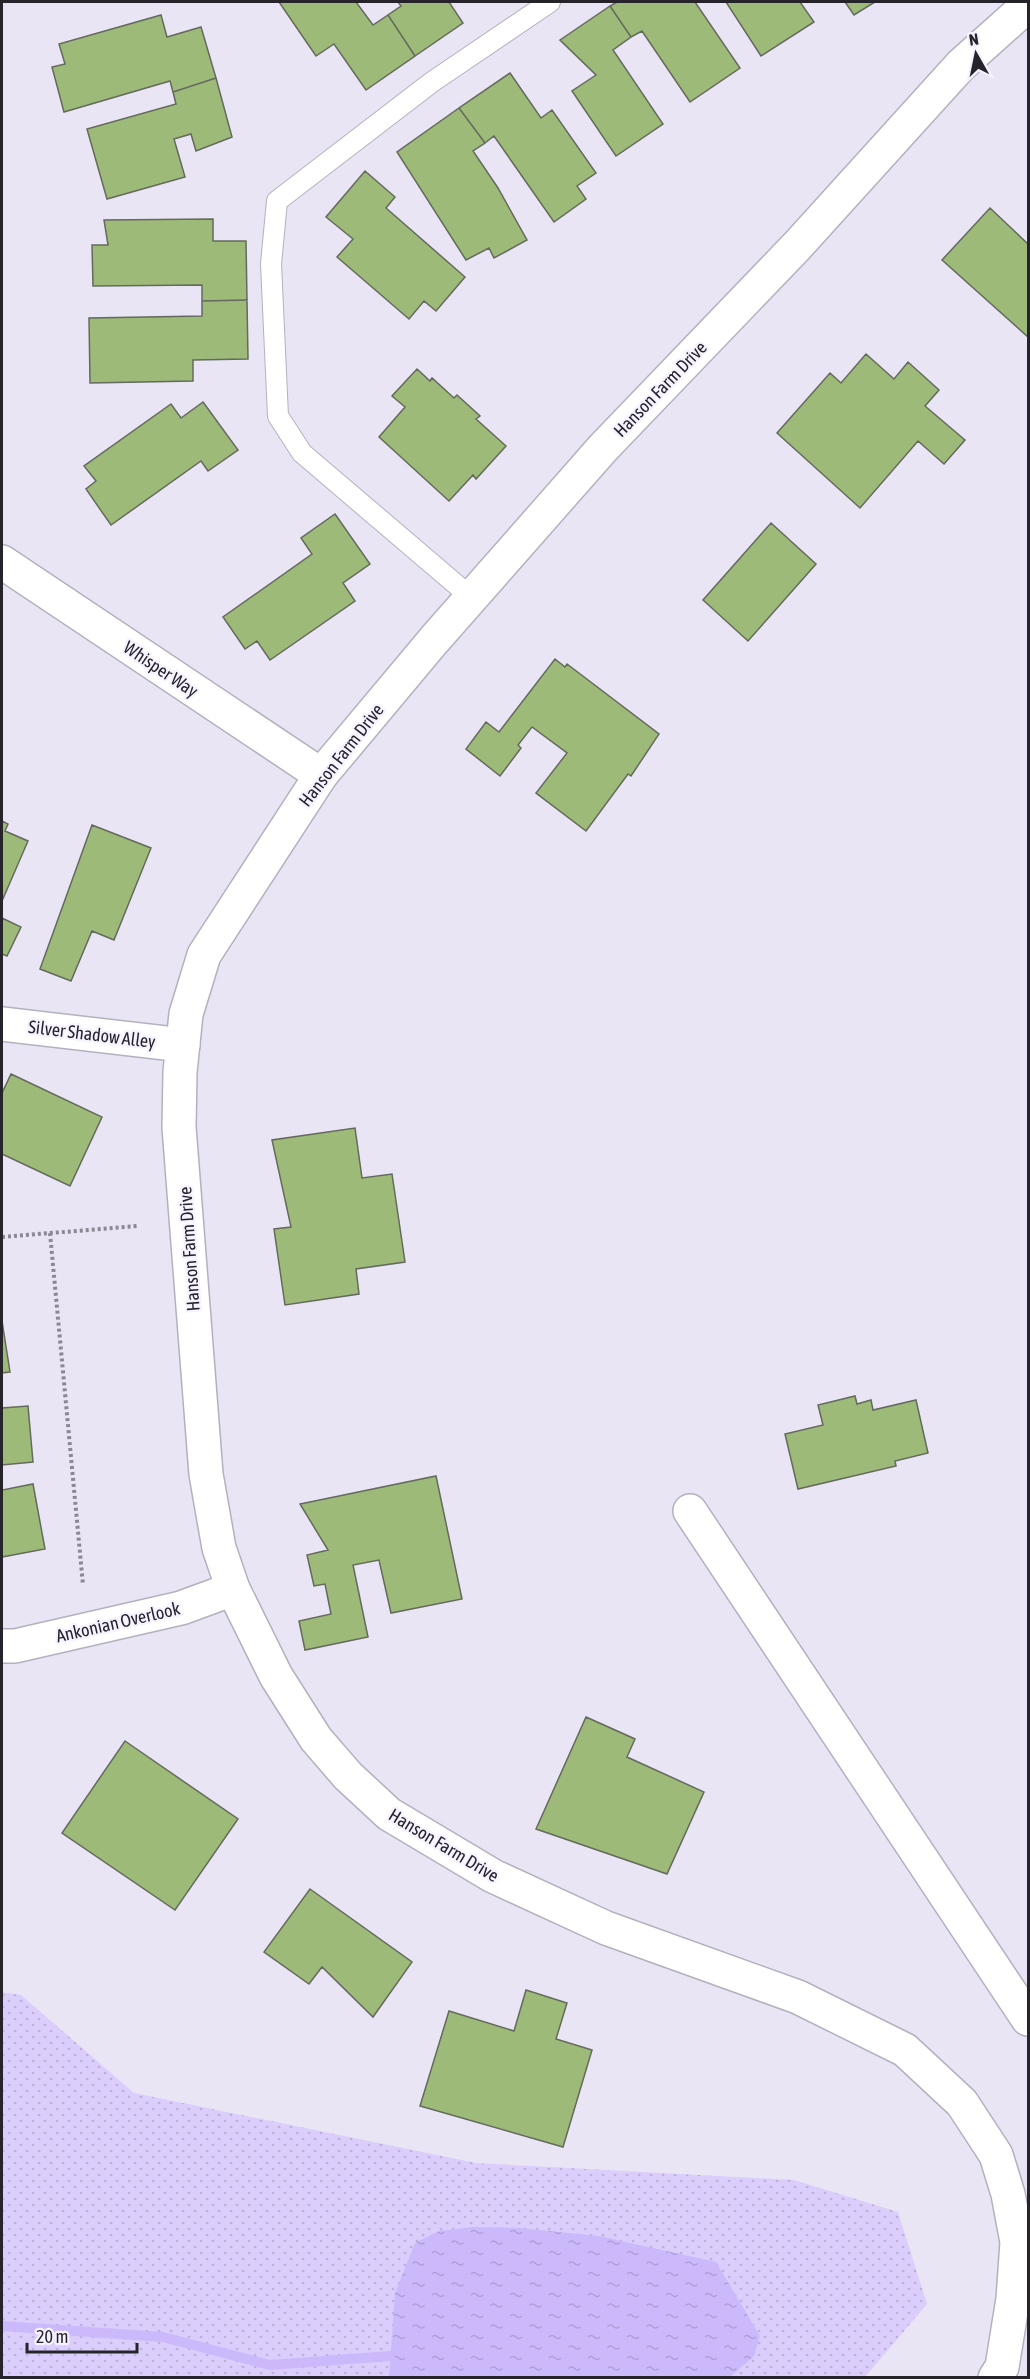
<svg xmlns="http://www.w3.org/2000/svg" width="1030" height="2379" font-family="'Asap Condensed',sans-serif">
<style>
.grass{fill:url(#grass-dots)}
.water{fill:url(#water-ripples)}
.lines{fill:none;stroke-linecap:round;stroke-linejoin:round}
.stream{stroke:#ccb9fc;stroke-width:10}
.building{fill:#9dba78;stroke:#646a5d;stroke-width:1.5}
.service-casing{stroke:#b4b1bf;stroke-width:22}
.minor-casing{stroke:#b4b1bf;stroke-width:36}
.tertiary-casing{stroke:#b4b1bf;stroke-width:36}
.path{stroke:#8b8893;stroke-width:4;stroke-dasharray:3 3;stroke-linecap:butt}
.service{stroke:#fff;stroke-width:20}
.minor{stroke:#fff;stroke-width:33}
.tertiary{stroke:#fff;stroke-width:33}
.labels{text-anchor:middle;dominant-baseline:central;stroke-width:4.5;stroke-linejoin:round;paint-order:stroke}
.street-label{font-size:18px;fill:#26242a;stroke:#f6f2ff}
</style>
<defs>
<pattern id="grass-dots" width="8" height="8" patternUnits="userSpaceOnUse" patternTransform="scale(1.5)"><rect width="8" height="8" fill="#dbcefc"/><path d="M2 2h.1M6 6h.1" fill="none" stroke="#bcb1d8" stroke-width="1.8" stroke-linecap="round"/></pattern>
<pattern id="water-ripples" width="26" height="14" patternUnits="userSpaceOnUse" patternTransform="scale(1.5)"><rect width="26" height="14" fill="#ccb9fc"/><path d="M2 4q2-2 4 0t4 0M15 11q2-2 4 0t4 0" fill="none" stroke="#af9fd8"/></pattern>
</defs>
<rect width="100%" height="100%" fill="#e9e5f4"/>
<path class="grass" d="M2,1992L21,1995L134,2093L476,2163L794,2180L898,2212L927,2304L865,2377H2Z"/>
<path class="water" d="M473,2227L520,2228L599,2236L716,2262L760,2336L754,2356L730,2377H389L395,2293L415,2243L439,2231Z"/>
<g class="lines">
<path class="stream" d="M2,2326L163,2337L270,2365L390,2356"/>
</g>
<path class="building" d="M279,2H356L373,25L388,15L415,56L366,90L334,44L316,56Z
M398,2H449L463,23L415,56L388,15L401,6Z
M617,2H695L740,68L690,102L642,31L631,37L610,6Z
M726,2H800L814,22L761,56Z
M845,2H875L854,15Z
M610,6L631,37L613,50L663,124L616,156L572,91L596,75L560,40Z
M161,15L167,37L201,27L216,78L173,92L170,81L64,112L52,67L65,64L59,44Z
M510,73L541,118L552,110L596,173L577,186L586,199L554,222L494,136L485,143L459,108Z
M216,78L232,137L196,151L191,134L174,139L185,177L107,199L87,129L176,104L173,92Z
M459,108L485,143L473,151L498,188L527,240L494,258L489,248L466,260L397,152Z
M365,171L395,197L386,208L465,277L436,311L424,301L409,319L337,257L353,239L326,217Z
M990,208L1028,244V337L942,260Z
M213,219V241H246L247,300L202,301V285L93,286L92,245H108L104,220Z
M247,300L248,359L193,360V381L90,383L89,318L202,316V301Z
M866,354L894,379L908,362L939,390L925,406L965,440L944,464L918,441L860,508L777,433L830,373L841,383Z
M417,369L430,381L432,378L454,398L457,395L480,416L476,419L506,446L476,479L473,475L449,501L379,437L405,407L392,396Z
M203,402L238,450L208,471L201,461L111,525L86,489L96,481L84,466L171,404L181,418Z
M335,514L370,564L343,583L355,601L270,660L257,641L245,649L223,617L312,554L301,538Z
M771,523L816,564L748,641L703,600Z
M555,659L565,667L567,664L659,734L631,776L628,774L586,831L536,793L567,753L532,727L518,745L521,748L500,776L466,749L486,722L499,732Z
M2,821L8,824L5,831L28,841L2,901Z
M92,825L151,848L114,940L92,931L71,981L40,969Z
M2,918L21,927L7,956L2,954Z
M11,1074L102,1117L70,1186L2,1154V1093Z
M355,1128L362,1178L392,1174L405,1262L356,1269L359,1294L285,1305L274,1229L291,1227L272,1140Z
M2,1321L10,1372L2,1373Z
M855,1396L857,1404L871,1400L873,1410L916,1400L928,1453L895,1461L896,1466L798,1489L785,1434L823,1425L818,1405Z
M28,1406L33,1462L2,1465V1408Z
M436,1476L462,1599L391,1613L379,1560L353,1565L368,1637L305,1650L299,1621L331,1614L325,1584L314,1586L307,1555L328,1550L300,1504Z
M33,1484L45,1549L2,1557V1490Z
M586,1717L635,1739L627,1757L704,1792L667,1874L536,1829Z
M125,1741L238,1819L175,1910L62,1833Z
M310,1889L412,1962L373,2017L322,1967L309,1984L264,1952Z
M526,1990L567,2003L556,2039L592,2050L563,2147L420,2106L449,2011L514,2031Z"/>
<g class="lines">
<g class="service-casing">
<path id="service" d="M472,598L302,453L278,416L271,264L277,201L432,82L550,2"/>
</g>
<g class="minor-casing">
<path id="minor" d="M2,562L321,775
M2,1024L183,1045
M690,1511L1028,2019
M2,1646H15L181,1608L233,1589"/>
</g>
<g class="tertiary-casing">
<path id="tertiary" d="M995,2378L1002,2367L1013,2299L1017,2242L1008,2194L996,2155L962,2103L905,2050L798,1997L606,1928L493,1876L389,1814L348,1776L316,1739L276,1676L233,1589L219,1548L206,1474L179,1127L180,1072L186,1014L204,955L321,775L434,640L603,448L797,246L961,65L1028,5"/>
</g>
<path class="path" d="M50,1233L83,1585
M2,1237L137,1226"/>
<use href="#service" class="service"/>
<use href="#minor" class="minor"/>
<use href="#tertiary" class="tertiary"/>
</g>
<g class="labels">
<g class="street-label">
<text transform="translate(660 389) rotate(-46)">Hanson Farm Drive</text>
<text transform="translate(161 669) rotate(34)">Whisper Way</text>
<text transform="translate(341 755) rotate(-52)">Hanson Farm Drive</text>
<text transform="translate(92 1034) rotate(7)">Silver Shadow Alley</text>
<text transform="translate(189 1249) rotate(-94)">Hanson Farm Drive</text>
<text transform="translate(118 1622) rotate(-13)">Ankonian Overlook</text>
<text transform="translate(444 1845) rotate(31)">Hanson Farm Drive</text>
</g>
</g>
<rect width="1030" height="2379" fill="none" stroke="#26242a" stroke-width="6"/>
<g transform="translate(976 54) rotate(351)" stroke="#f6f2ff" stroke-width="4.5" paint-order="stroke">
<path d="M0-4.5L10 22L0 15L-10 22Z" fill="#26242a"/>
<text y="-9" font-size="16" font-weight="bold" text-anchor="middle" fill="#26242a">N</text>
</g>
<path d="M27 2343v9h110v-9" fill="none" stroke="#26242a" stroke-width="3"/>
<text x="36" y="2343" font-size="18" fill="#26242a" stroke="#f6f2ff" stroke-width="4.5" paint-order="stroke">20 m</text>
</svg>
